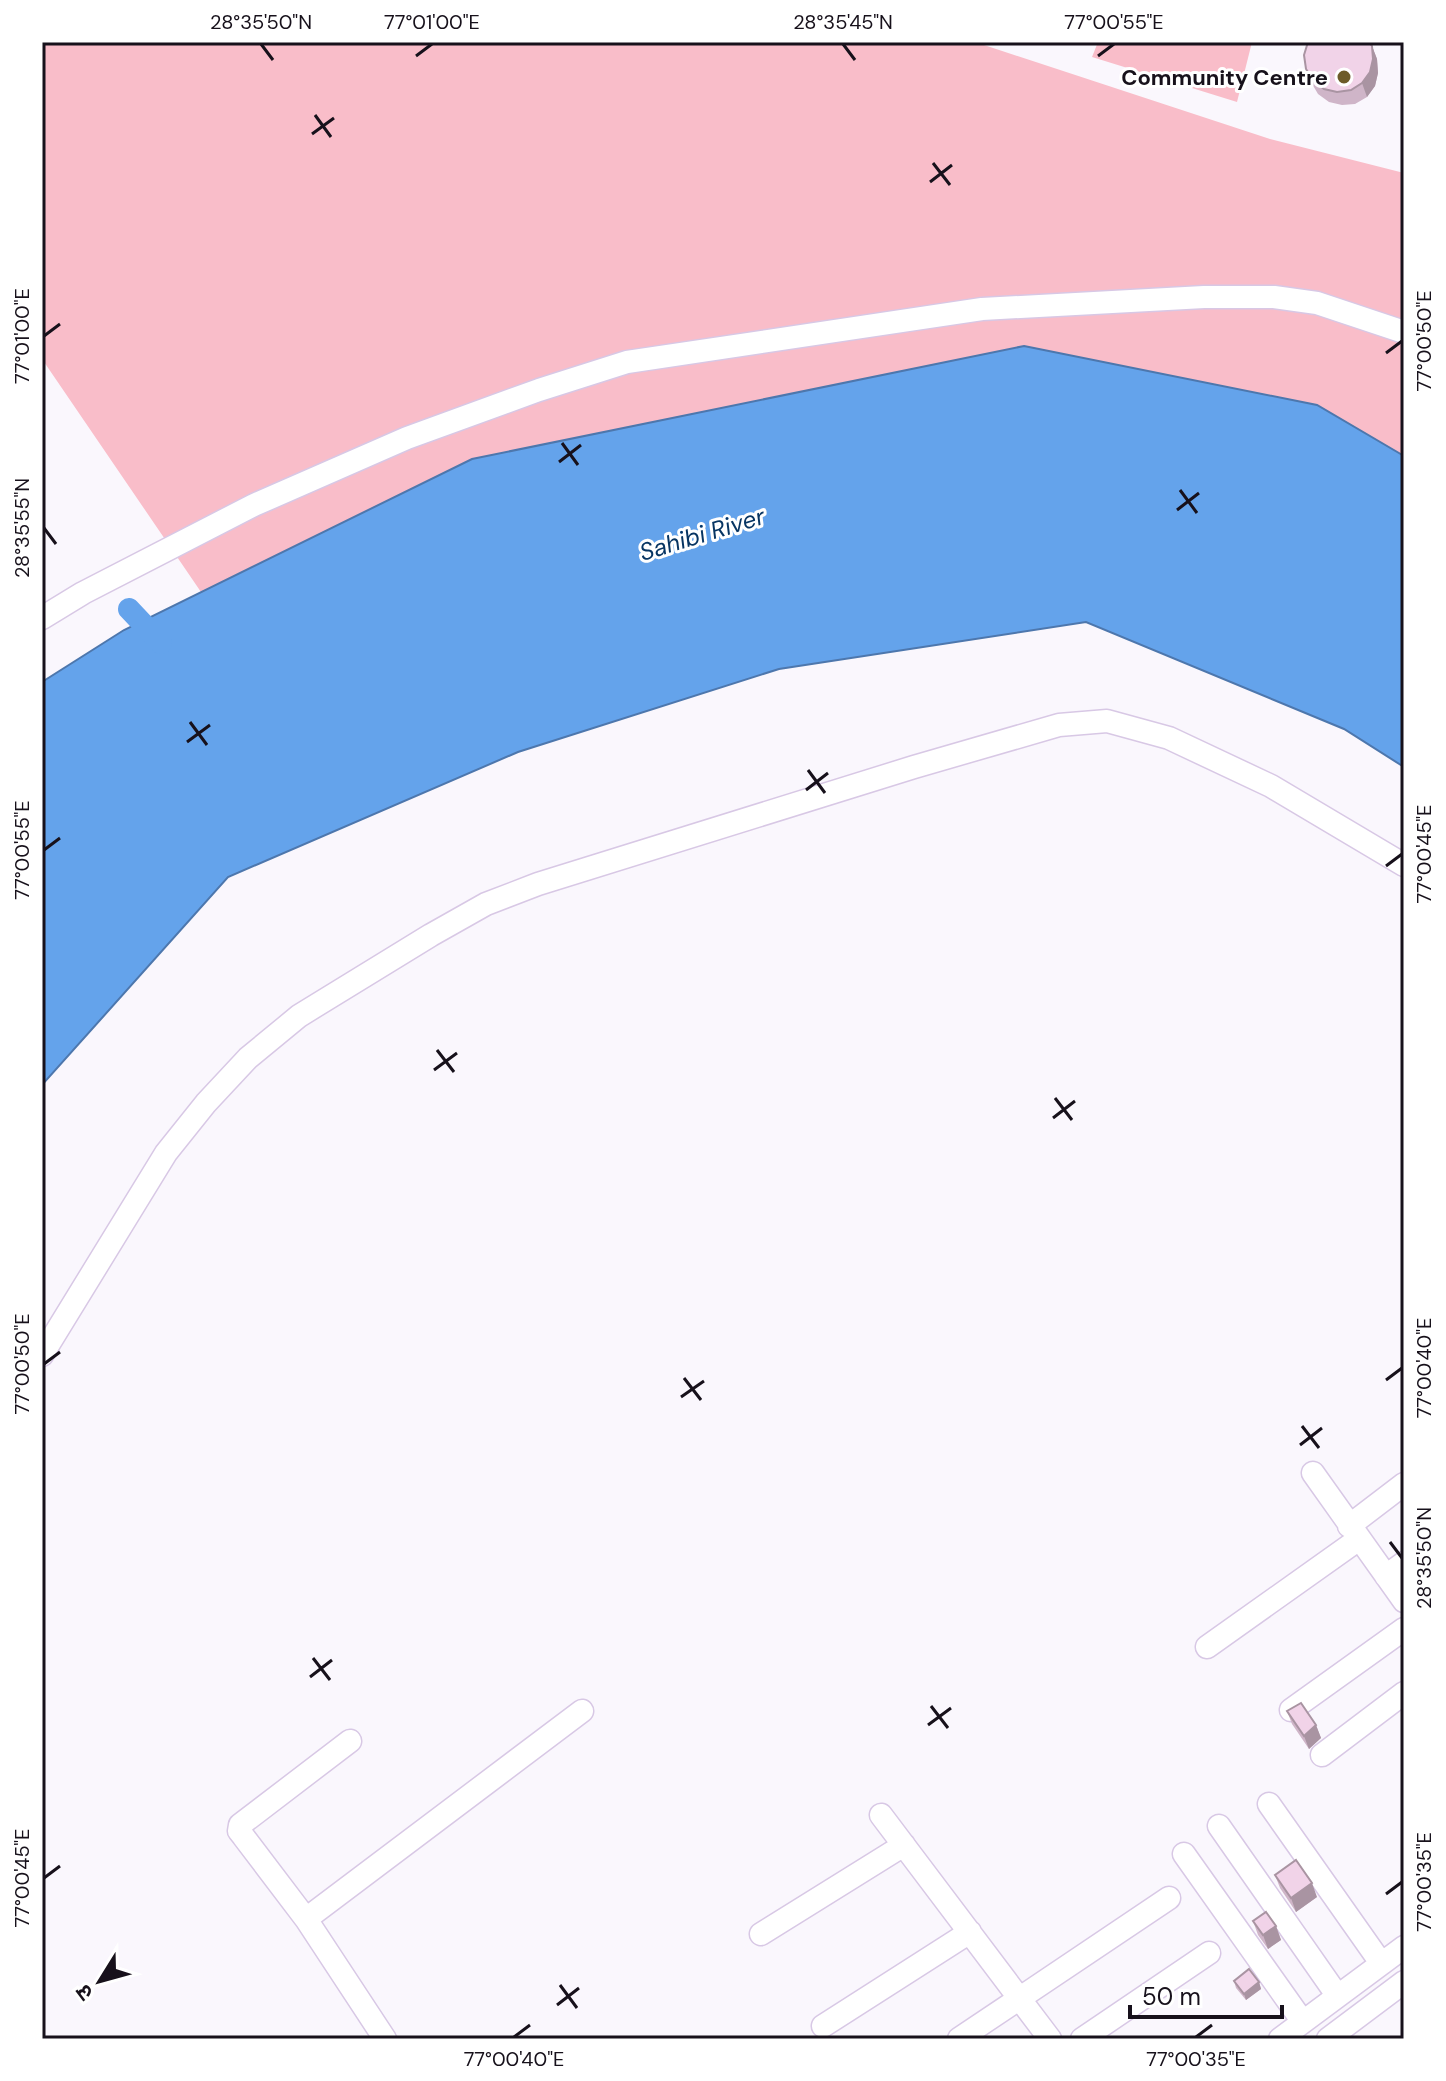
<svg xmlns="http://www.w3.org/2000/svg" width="1446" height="2081" font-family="'DM Sans','Noto Sans Devanagari',sans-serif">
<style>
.green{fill:#f9bdc9}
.water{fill:#64a3eb;stroke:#4d77ad;stroke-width:2}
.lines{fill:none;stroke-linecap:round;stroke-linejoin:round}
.canal{stroke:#64a3eb;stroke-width:22}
.minor-casing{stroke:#d8c8e5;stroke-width:25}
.minor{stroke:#fff;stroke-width:22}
.wall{fill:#cfb5c8}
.shaded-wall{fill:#a994a2}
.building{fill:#f1d3e8;stroke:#a994a2;stroke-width:2}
.ticks{fill:none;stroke:#17111b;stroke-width:3}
.poi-dot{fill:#6d5b29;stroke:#fff;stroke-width:3}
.labels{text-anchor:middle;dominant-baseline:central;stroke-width:6;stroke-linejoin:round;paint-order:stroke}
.poi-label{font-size:22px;font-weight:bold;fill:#17111b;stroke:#fff;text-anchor:end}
.water-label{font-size:24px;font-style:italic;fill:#073563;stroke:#fff}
.neatline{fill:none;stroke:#17111b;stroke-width:3}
.ticks-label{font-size:20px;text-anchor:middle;fill:#17111b}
</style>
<rect width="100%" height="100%" fill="#faf7fd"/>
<path class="green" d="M42,42H975L1270,139L1404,173V456L1317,405L472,459L201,592L42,359Z
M1098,42H1252L1237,102L1092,57Z"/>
<path class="water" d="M1024,346L1317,405L1404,456V767L1344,729L1086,622L779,669L518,752L228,877L42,1085V682L124,630L472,459Z"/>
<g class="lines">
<path class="canal" d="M129,609L161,643"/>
<g class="minor-casing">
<path id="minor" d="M42,618L83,593L254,505L407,438L539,390L627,362L982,309L1204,297H1274L1317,303L1404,332
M42,1355L166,1153L206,1103L248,1058L299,1016L431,935L486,904L538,884L914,767L1059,725L1107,721L1169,738L1271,786L1404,865
M1313,1473L1404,1601
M1349,1526L1404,1484
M1386,1576L1404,1563
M1207,1647L1359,1539
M1291,1710L1404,1629
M1322,1755L1404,1693
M1269,1804L1381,1963
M881,1815L1050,2039
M1219,1826L1337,1995
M1184,1854L1303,2022
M306,1919L243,1836L239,1831L240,1825L350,1741
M761,1934L904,1845
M823,2026L970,1932
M385,2039L306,1919L582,1711
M959,2039L1169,1898
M1082,2039L1209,1953
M1280,2039L1404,1947
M1328,2039L1404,1982"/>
</g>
<use href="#minor" class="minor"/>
</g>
<path class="wall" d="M1372,46L1377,59L1378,73L1375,86L1367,97L1355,104L1342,105L1329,102L1318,94L1311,82L1306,69Z
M1287,1711L1316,1725L1321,1738L1309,1749L1292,1724Z
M1275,1875L1317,1897L1296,1912L1280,1888Z
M1253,1921L1276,1926L1281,1940L1268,1949L1258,1935Z
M1234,1981L1259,1982L1261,1989L1246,2000L1236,1988Z"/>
<path class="shaded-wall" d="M1372,46L1377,59L1378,73L1375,86L1367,97L1362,83Z
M1316,1725L1321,1738L1309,1749L1304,1736Z
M1312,1883L1317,1897L1296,1912L1291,1898Z
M1276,1926L1281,1940L1268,1949L1263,1935Z
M1259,1982L1261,1989L1246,2000L1244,1994Z"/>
<path class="building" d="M1308,42H1369L1372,46L1373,59L1370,72L1362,83L1351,90L1337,92L1324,89L1313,80L1306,69L1304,55Z
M1301,1703L1316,1725L1304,1736L1287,1711Z
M1296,1860L1312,1883L1291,1898L1275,1875Z
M1266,1912L1276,1926L1263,1935L1253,1921Z
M1249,1969L1259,1982L1244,1994L1234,1981Z"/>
<path class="ticks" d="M261,44L273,60M843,44L855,60M416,56L432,44M1098,56L1114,44M315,115L331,137M312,134L334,118M933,163L950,185M930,182L952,165M44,336L60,324M1386,353L1402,341M562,443L578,465M559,462L581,445M1180,490L1197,513M1177,510L1199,493M44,528L56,544M190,722L207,745M187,742L210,725M808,770L825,793M806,790L828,773M44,850L60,838M1386,866L1402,854M437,1050L454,1072M434,1070L457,1053M1055,1098L1072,1120M1053,1118L1075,1101M44,1364L60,1352M684,1378L701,1400M1386,1380L1402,1368M681,1397L704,1381M1302,1426L1319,1448M1300,1445L1322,1428M1390,1542L1402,1558M313,1658L330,1680M310,1677L332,1660M931,1706L948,1728M928,1725L951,1708M44,1878L60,1866M1386,1894L1402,1882M560,1985L577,2008M557,2005L579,1988M514,2037L530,2025M1196,2037L1212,2025"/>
<circle class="poi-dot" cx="1344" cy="77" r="8"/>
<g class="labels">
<g class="poi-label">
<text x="1328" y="77">Community Centre</text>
</g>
<g class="water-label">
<text transform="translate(702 534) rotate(-17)">Sahibi River</text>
</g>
</g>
<rect width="1446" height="2081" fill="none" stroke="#ffffff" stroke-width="88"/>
<g transform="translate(100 1981) rotate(233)" stroke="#ffffff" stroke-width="6" paint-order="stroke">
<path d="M0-6L14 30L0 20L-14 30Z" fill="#17111b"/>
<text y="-12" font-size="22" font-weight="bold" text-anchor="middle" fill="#17111b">उ</text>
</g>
<path d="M1130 2005v12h152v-12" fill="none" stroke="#17111b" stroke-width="4"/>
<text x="1142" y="2005" font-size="24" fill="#17111b" stroke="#ffffff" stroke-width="6" paint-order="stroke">50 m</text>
<rect x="44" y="44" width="1358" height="1993" class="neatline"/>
<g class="ticks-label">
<text x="261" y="29">28°35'50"N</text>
<text x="432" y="29">77°01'00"E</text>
<text x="843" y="29">28°35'45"N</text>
<text x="1114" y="29">77°00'55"E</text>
<text transform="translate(22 336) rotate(-90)" y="7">77°01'00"E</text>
<text transform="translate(1424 341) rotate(-90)" y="7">77°00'50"E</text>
<text transform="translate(22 528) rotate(-90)" y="7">28°35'55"N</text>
<text transform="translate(22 850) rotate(-90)" y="7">77°00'55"E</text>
<text transform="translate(1424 854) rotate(-90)" y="7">77°00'45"E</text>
<text transform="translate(22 1364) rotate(-90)" y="7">77°00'50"E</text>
<text transform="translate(1424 1368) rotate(-90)" y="7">77°00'40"E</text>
<text transform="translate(1424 1558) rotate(-90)" y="7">28°35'50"N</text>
<text transform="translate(22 1878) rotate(-90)" y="7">77°00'45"E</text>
<text transform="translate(1424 1882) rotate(-90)" y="7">77°00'35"E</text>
<text x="514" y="2066">77°00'40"E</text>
<text x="1196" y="2066">77°00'35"E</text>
</g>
</svg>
